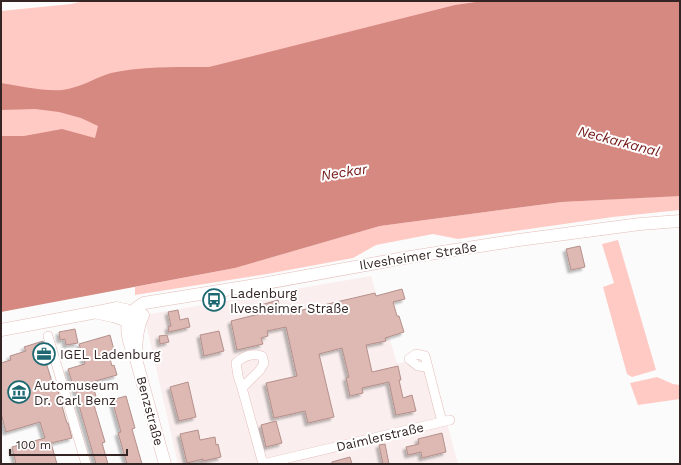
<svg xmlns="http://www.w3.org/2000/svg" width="681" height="465" font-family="'Work Sans',sans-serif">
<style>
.built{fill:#faefee}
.green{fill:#ffcac4}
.water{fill:#d68981}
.building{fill:#deb8b3;stroke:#b4908b;filter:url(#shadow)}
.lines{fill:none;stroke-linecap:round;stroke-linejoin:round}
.street-casing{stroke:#e3bdb8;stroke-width:10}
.secondary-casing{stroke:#e3bdb8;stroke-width:13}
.street{stroke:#fff;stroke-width:9}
.secondary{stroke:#fff;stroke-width:12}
.labels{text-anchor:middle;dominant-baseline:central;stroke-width:4;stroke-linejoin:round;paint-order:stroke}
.street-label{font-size:13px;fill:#342524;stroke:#fff}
.poi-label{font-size:13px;fill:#342524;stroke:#fff;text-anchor:start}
.water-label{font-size:14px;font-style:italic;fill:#731817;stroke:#fff}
</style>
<defs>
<filter id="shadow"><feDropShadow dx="-3" dy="3" stdDeviation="1" flood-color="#0004"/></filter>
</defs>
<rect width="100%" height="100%" fill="#fbfbfb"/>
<path class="built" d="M371,276L397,363L430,360L458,464H178L144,315Z"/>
<path class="green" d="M84,1H680L1,253V11L71,4Z
M671,196H680V210L613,217L458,239L433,234L376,245L353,258L267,274L135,295V287L235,268L380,226L562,202Z
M618,240L656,370L632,377L627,374L603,287L614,283L602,244Z
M657,377L673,384L680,385V399L638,405L630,383Z"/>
<path class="water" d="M483,1H680V196L562,202L380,226L235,268L1,312V136H24L62,129L95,138L98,126L81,118L59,112L35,109L1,110V83C19,86 51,93 68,89C83,86 97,77 111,73C143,66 176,67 209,67L455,5Z"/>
<path class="building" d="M580,246L585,267L571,270L566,249Z
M402,289L405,299L393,302L397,316H399L404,332L385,338L386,341L366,345L372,372L398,366L401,380H399L403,398L412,395L416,411L396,415L389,382L362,388L363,393L350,396L346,378L349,377L342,348L319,354L334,417L308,423L305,411L274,418L266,383L297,376L286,327L267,331L268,336L261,338L263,344L237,350L231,321L263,313L261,305L278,300L281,315L375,293L376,296Z
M178,310L180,320L188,318L190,327L169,332L168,327L171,326L168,312Z
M75,329L78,343L66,345L65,339L60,340L59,332Z
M219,331L224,351L204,356L200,335Z
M110,335L114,350L108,352L112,366L114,365L117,375L92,382L98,404L94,405L105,442L102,443L108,464H96L78,402H79L73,382H72L68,369L85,364L79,344Z
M167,335L169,342L160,344L159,336Z
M43,341L48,358L45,359L54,388L57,387L64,413L67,423H68L72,438L51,443L57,464H16L12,447L45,438L40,422L6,432L1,413V363L11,360L10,356L26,351L24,347Z
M188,382L196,417L179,421L170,387Z
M126,396L135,428L132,429L142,464H127L118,433L121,432L112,400Z
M276,421L282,443L266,447L261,425Z
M198,430L200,440L215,437L216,445L218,444L221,457L203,461V459L187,463L180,434Z
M442,433L446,452L422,458L421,452L408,455L406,447L419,444L418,439Z
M385,444L389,464H383L379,445Z
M350,457L352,464H332V462Z"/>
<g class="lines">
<g class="street-casing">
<path id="street" d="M48,336L86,464
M428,367L418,366L409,359L416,354L425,356L442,422
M242,388L238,376L236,363C243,356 252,353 262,356L264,363L260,370L242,388L263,464
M263,464L450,420"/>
</g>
<g class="secondary-casing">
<path id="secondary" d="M98,313L113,316L128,321H135
M1,330L97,312L116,308L126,310L132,313L140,321
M136,355C136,342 137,327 143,315
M165,464L136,359C126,339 120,316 144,303L250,286L404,258L519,240L640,224L680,221"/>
</g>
<use href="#street" class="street"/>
<use href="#secondary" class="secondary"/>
</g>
<defs>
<g id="bus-ring" transform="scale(1.15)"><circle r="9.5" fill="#fff" stroke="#1d6871" stroke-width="1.5"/><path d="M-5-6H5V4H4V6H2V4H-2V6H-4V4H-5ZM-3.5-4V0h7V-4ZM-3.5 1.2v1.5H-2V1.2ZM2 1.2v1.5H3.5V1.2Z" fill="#1d6871"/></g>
<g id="office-ring" transform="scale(1.15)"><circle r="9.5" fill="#fff" stroke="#1d6871" stroke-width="1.5"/><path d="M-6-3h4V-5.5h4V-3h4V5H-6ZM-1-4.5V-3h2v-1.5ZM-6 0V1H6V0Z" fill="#1d6871"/></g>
<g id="museum-ring" transform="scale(1.15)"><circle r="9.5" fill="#fff" stroke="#1d6871" stroke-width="1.5"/><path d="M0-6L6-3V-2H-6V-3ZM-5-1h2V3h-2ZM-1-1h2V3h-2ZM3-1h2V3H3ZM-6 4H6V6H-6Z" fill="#1d6871"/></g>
</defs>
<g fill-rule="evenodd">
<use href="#bus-ring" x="214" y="300"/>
<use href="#office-ring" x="44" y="354"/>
<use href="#museum-ring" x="19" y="392"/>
</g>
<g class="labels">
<g class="street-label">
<text transform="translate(418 256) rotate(-9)">Ilvesheimer Straße</text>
<text transform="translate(150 411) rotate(75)">Benzstraße</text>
<text transform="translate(380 437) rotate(-13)">Daimlerstraße</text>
</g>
<g class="poi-label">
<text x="230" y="293">Ladenburg<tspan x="230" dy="15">Ilvesheimer Straße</tspan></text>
<text x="60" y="354">IGEL Ladenburg</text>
<text x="34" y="385">Automuseum<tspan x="34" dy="15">Dr. Carl Benz</tspan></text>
</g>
<g class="water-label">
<text transform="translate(619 141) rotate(15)">Neckarkanal</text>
<text transform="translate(344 172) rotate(-9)">Neckar</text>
</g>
</g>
<rect width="681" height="465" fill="none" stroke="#342524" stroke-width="4"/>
<path d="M10 449v6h117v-6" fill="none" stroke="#342524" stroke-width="2"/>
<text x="16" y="449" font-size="12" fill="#342524" stroke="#ffffff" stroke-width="3" paint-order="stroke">100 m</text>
</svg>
